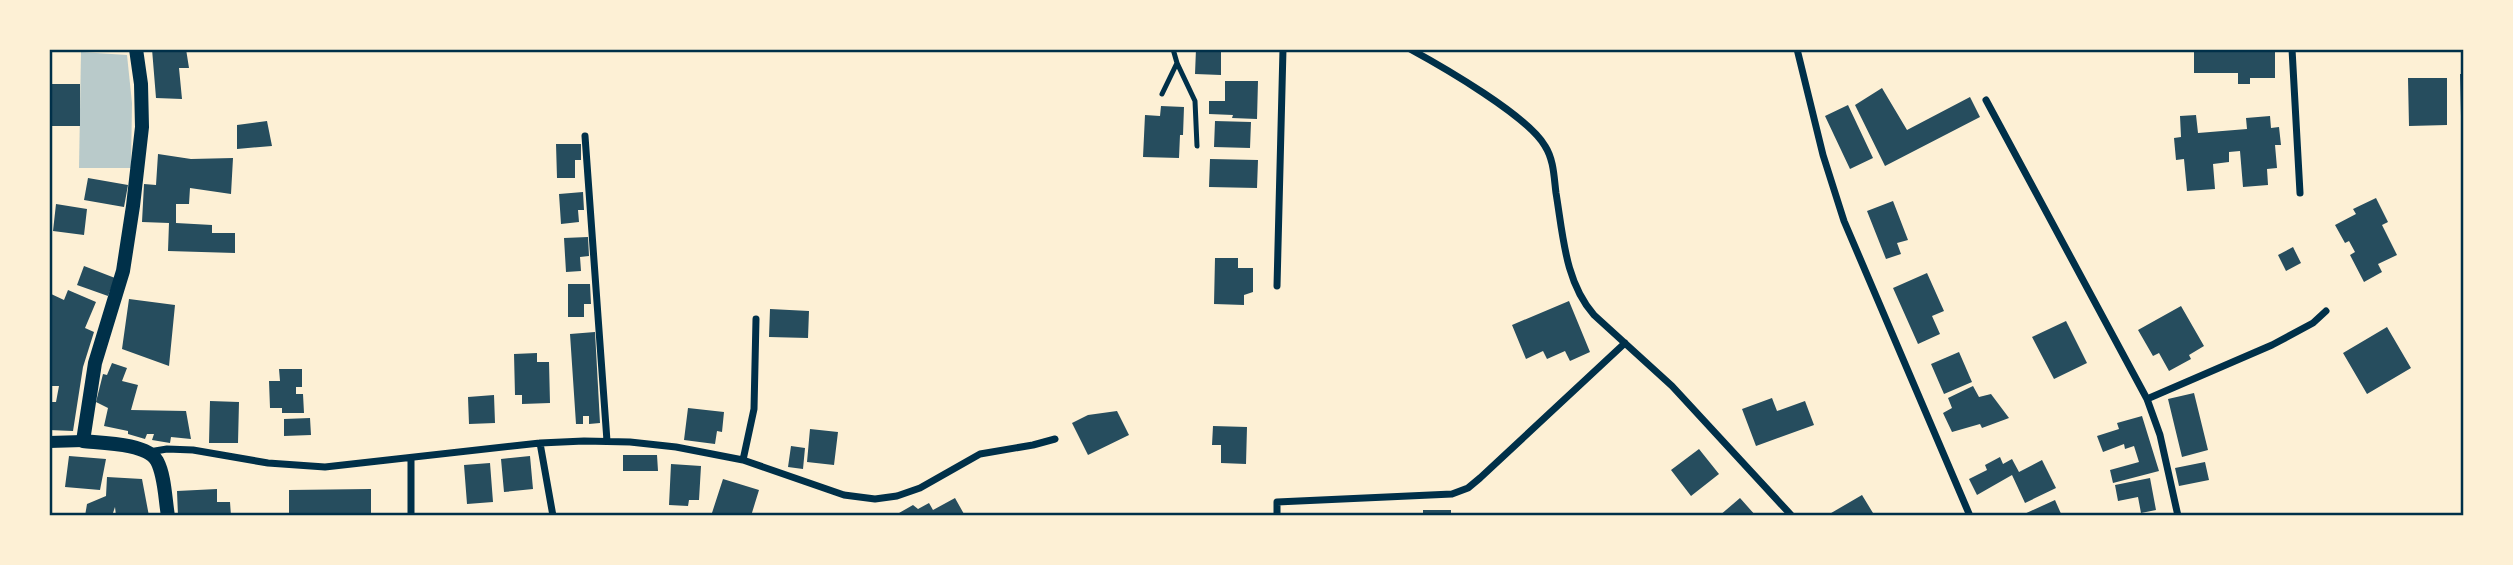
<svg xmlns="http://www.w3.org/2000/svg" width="2513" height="565" font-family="Rubik,sans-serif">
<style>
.green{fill:#b9caca}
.building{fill:#264d5e}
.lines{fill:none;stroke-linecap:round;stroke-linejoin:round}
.service{stroke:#003049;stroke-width:5}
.minor{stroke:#003049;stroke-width:7}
.tertiary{stroke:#003049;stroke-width:12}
.secondary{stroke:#003049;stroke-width:14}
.neatline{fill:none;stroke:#003049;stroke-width:2.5}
</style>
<rect width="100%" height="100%" fill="#fdf0d5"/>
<path class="green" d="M81,52L127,55L132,103L131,168H79Z"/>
<path class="building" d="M152,49H186L189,68H179L182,99L156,98Z
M1196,49H1221V75L1195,74Z
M2194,49H2275V78H2250V84H2238V73H2194Z
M2460,74H2464V116H2461Z
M2408,78H2447V125L2409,126Z
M1225,81H1258L1257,119L1232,118L1233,115L1209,114V101H1225Z
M49,84H80V126H49Z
M1882,88L1907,130L1970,97L1980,117L1885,166L1855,105Z
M1848,105L1873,158L1850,169L1825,116Z
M1161,106L1184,107L1183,135H1180L1179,158L1143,157L1145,115L1160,116Z
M2196,115L2198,133L2247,129L2246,118L2270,116L2271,128L2279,127L2281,145H2275L2277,168L2267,169L2268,185L2243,187L2240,151L2229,152V162L2213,164L2215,189L2187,191L2184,159L2176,160L2174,138L2181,137L2180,116Z
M267,121L272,146L237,149V125Z
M1215,121L1251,122L1250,148L1214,147Z
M556,144H581V160H575V178H557Z
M158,154L191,159L233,158L231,194L190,188L189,204H176V223L212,225V233H235V253L168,251L169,223L142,222L144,184L156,185Z
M1210,159L1258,160L1257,188L1209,187Z
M88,178L128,185L124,207L84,200Z
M583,192L584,210H578L579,222L561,224L559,194Z
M2376,198L2388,222L2382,225L2397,255L2378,264L2382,272L2364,282L2350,255L2355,252L2349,241L2345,243L2335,225L2356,214L2353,209Z
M1893,201L1908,240L1897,243L1901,254L1886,259L1867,211Z
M56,204L87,209L84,235L53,231Z
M588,237L589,256L580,257L581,271L566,272L564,238Z
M2293,247L2301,263L2286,271L2278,255Z
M1215,258H1238V268H1253V292L1244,295V305L1214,304Z
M84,266L115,278L108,296L77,285Z
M1927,273L1944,311L1932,316L1940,334L1918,344L1893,288Z
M568,284H590L591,304H584V317H568Z
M68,290L96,302L85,328L94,332L83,367L73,431L49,430V402H56L59,386H49V293L64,300Z
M129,299L175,305L169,366L122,349Z
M1569,301L1590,352L1570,361L1565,351L1547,359L1543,351L1526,359L1512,325Z
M2181,306L2204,346L2189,355L2191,359L2169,371L2159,353L2153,356L2138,330Z
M770,309L809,311L808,338L769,337Z
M2066,321L2087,363L2054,379L2032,337Z
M2387,327L2411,368L2367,394L2343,353Z
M595,332L600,423L589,424V416H583V424H576L570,334Z
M1959,352L1972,382L1944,394L1931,364Z
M537,353V362H549L550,403L522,404V395H515L514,354Z
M112,363L127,368L122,381L138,385L131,410L186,411L191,439L171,437L170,443L152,440L154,434H147L145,439L128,434V431L104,426L108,408L96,402L103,374L107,375Z
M279,369H302V387H296V394H303L304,413H282V408H270L269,381H280Z
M1973,386L1979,397L1991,394L2009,418L1982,428L1980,424L1952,432L1943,413L1952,408L1948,398Z
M2194,393L2208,450L2182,457L2168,399Z
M494,395L495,423L469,424L468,397Z
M1772,398L1777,411L1805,401L1814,425L1756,446L1742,409Z
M210,401L239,402L238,443H209Z
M688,408L724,412L722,432L717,431L715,444L684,440Z
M1117,411L1129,435L1088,455L1072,423L1088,415Z
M2142,416L2159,471L2113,483L2110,470L2139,462L2134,446L2125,449L2124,444L2103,452L2097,436L2119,429L2117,423Z
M310,418L311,435L284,436V419Z
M1213,426L1247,427L1246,464L1221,463V445H1212Z
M810,429L838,432L834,465L807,462Z
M791,446L805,448L803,469L788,467Z
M1699,449L1719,474L1691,496L1671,470Z
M623,455H657L658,471H623Z
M69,456L106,459L100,490L65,487Z
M530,456L533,489L504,492L501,459Z
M2000,457L2003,464L2012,459L2019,472L2042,460L2056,488L2025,503L2012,475L1977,495L1969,479L1987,470L1985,465Z
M2205,462L2209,480L2179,486L2175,468Z
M490,463L493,502L467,504L464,465Z
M671,464L701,466L699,500H689L688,506L669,505Z
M107,477L142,479L149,516H116L115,507L112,516H85L87,504L106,496Z
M2150,478L2156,510L2141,513L2138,497L2118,501L2115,485Z
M723,479L759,490L751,516H711Z
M217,489V502H230L231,516H178L177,491Z
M371,489V516H289V490Z
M1862,495L1873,513L1868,516H1826Z
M955,498L964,514L960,516H901L899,513L913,505L918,509L929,503L933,510Z
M1740,498L1756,516H1719Z
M2055,500L2062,516H2020Z
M1423,510H1451V516H1423Z"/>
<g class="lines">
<path class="service" d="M1173,49L1177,63L1195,101L1197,146
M1162,94L1177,63"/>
<path class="minor" d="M1410,49C1443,67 1528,116 1545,146C1554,160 1554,178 1556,193C1563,235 1565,282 1594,315L1672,386L1792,516
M1797,49L1823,155L1844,221L1970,516
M2292,49L2300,193
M1986,100L2147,399L2160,435L2178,516
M585,136L607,441
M1277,286L1283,49
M2147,399L2272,345L2313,323L2326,311
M540,443L553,516
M149,452L167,449L193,450L268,463L325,467L540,443L584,441L630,442L676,447L743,460L844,495L875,499L897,496L920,488L980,454L1033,445L1055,439
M743,460L754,409L756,319
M411,516V458
M1277,516V502L1452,494L1468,488L1480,478L1625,343"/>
<path class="tertiary" d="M49,442L83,441"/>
<path class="secondary" d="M136,49L141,84L142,127L133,206L123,271L95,363L83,441C101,443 147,443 157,461C165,476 165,499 168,516"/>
</g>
<rect width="2513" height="565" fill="none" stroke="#fdf0d5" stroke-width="102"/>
<rect x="51" y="51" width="2411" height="463" class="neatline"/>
</svg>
